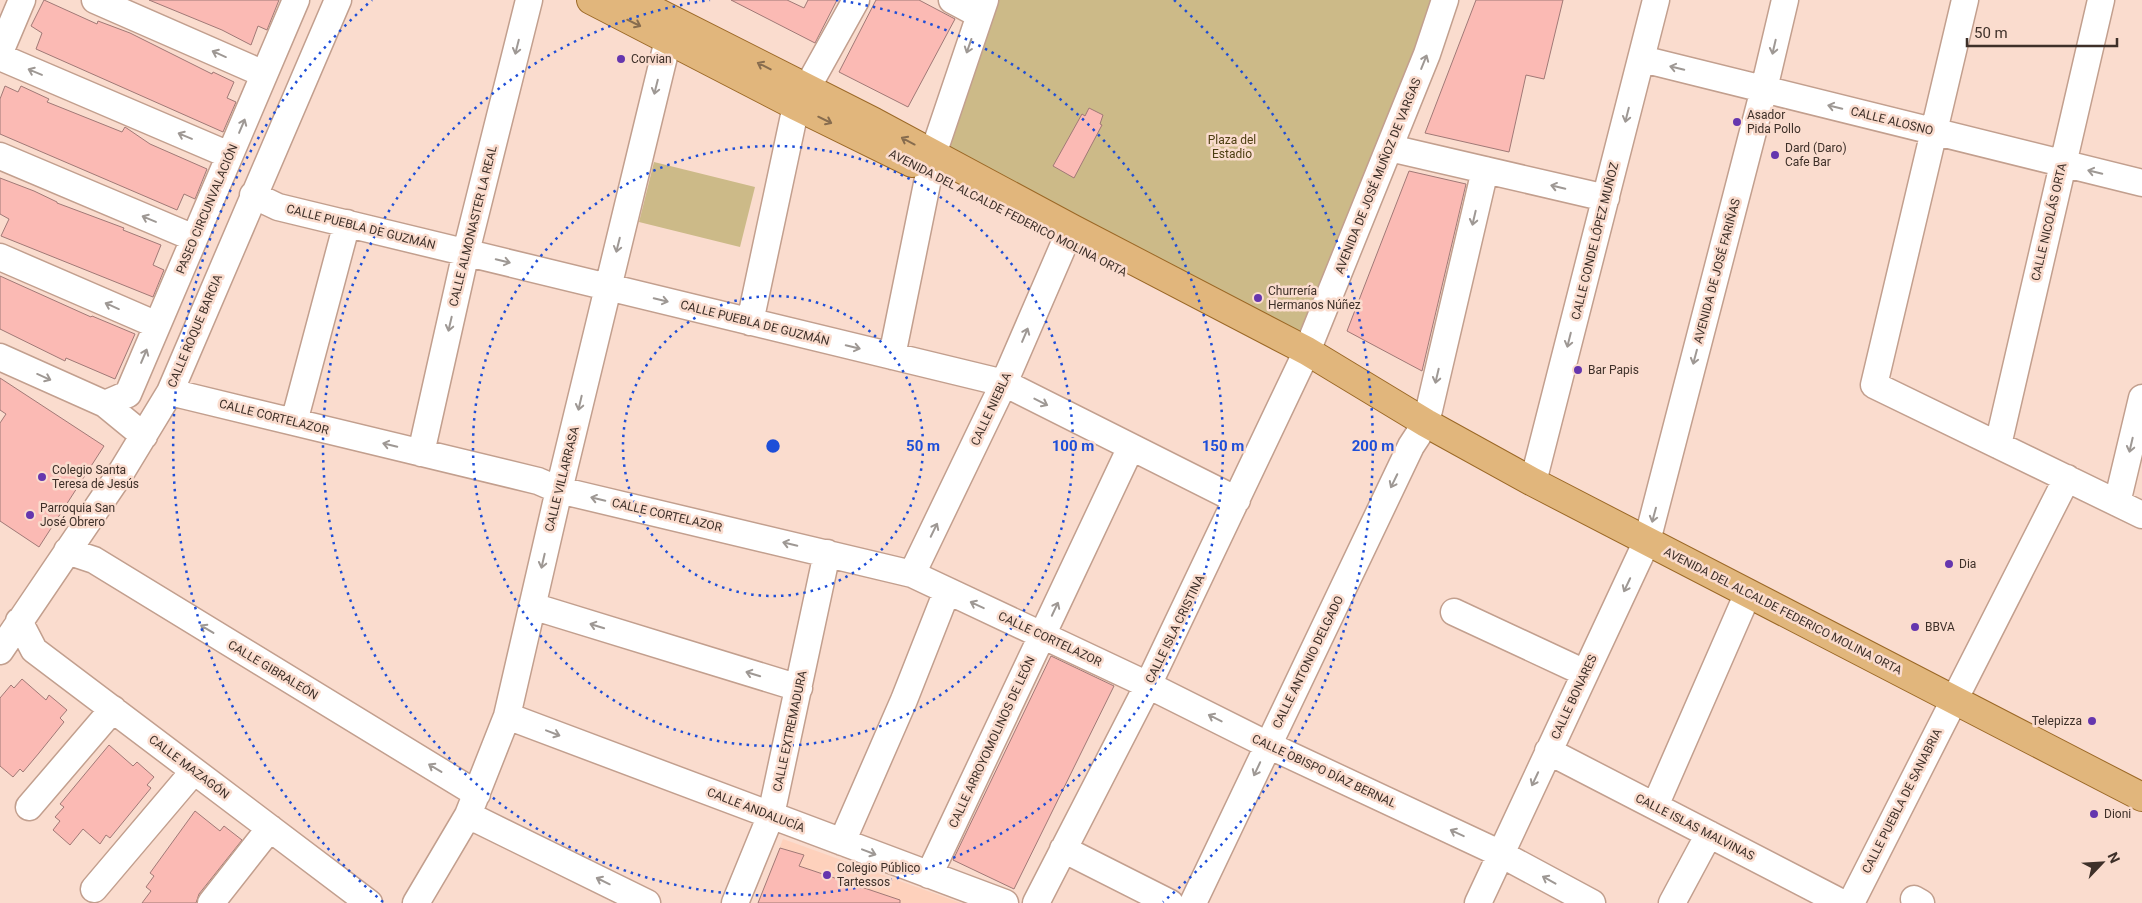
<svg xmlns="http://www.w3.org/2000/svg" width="2142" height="903" font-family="Roboto,sans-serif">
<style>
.built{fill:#fed1bc}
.green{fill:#ccba88}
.building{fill:#fbbab4;stroke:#a07976}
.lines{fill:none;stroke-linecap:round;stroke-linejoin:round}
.minor-casing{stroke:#c29f8e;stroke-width:29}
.major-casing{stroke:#9b6826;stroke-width:30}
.minor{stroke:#fff;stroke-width:26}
.major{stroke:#e1b67c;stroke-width:28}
.oneway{stroke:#876c4e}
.oneway2{stroke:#9e9894}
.ring{fill:none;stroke:#1d4ed8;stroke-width:2.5;stroke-dasharray:2.5 5}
.poi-dot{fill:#6536ae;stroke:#fadcce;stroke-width:2}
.labels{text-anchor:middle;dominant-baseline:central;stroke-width:5;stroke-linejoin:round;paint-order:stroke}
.poi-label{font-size:12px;fill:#3e3029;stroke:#fadcce;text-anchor:start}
.street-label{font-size:12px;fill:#3e3029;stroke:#fadcce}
.park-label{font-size:12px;fill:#4c3e11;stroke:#fadcce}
.centre{fill:#1d4ed8;stroke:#fadcce;stroke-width:2.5}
.ring-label{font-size:15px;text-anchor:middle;font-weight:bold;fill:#1d4ed8;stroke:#fadcce;stroke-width:5;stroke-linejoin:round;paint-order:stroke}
</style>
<rect width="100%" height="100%" fill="#fadcce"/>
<path class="built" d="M783,839L961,903H758Z"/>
<path class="green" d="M985,0H1445L1307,351L933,154Z
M654,162L755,187L740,247L639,222Z"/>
<path class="building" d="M44,0L97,24L98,21L130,33L212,74L213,72L234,82L227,98L236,102L223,132L36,49L42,33L31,26Z
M149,0H279L267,30L258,26L251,45L222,30Z
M731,0H787L804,8L808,0H837L815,43Z
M876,0H919L955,19L908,107L839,72Z
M1476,0H1563L1544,79L1526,75L1509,152L1425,133Z
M5,86L18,92L21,86L49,99L47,102L122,132L125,127L150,144L207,169L195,199L184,194L177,210L0,134V99Z
M1089,108L1103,115L1100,124L1102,125L1074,178L1053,166L1082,114L1085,116Z
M1409,171L1466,184L1422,371L1347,331Z
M0,178L34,191L57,202V203L124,228L123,230L161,245L153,265L164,270L153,297L1,236L9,219L0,214Z
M0,276L91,317L92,316L135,334L115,379L66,358L65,361L0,329Z
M0,378L104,446L39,547L0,521V423L6,414L0,410Z
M1051,656L1114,686L1014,889L953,860Z
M22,679L46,700L49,695L67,710L60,718L64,722L39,753L23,772L20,769L13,777L0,766V698L11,685L14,688Z
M109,745L133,766L137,762L154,777L147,785L151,788L110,838L106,835L100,844L83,829L70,845L53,830L60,821L55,817L64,807L60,804Z
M195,811L220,831L224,826L242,840L199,894L196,903H142L151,891L146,887L154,876L150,873Z
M780,848L804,855L799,866L900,900V903H758Z"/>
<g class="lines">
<g class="minor-casing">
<path id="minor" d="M95,0L264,74
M952,0L980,15
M1965,0L1874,385L2142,515
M0,52L22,0
M0,57L229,155
M1642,59L2142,183
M807,88L856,0
M1390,148L1606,198
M0,156L194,238
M253,195L278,207L1004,383L1237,500
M0,257L157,325
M750,322L796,106
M892,356L933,154L985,0
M0,357L105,404L144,436
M170,392L538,481L559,490L912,574L1148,685L1268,745L1501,854L1592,903
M105,404L128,394L296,0
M294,422L347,223
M1998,445L2101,0
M421,453L466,252L529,0
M1533,482L1656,0
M2117,503L2142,398
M67,551L94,560L477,794
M912,574L1004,383L1065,242
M532,606L799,688
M1454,612L1585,673
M19,621L34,650L369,903
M0,651L122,471L170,392L338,0
M507,716L1005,903
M1548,751L1842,903
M1655,806L1748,593
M29,807L113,709
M468,815L647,903
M842,842L904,700L947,591
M1063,849L1170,903
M929,875L1131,447
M94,889L194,771
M1914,899L1921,903
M211,903L270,828
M416,903L468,815L507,716L559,490L668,40
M735,903L771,815L827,553
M1036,903L1148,685L1307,351L1427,54L1445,0
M1193,903L1411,446L1426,423L1485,170
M1478,903L1647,541L1764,89L1785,0
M1672,903L1709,834
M1851,903L2067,478"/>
</g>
<g class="major-casing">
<path id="major" d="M591,0L796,106L912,163
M633,0L874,122L1073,229L1307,351L1426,423L1533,482L2142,797"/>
</g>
<use href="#minor" class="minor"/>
<use href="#major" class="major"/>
</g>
<defs><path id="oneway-shaft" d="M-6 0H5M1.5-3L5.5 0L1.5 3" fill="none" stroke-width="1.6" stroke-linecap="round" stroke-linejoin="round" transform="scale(1.25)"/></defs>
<g class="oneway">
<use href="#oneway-shaft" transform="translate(634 23) rotate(26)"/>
<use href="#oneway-shaft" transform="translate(764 66) rotate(-153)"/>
<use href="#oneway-shaft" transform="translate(825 120) rotate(26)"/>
<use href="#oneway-shaft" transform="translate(908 141) rotate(-152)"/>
</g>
<g class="oneway2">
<use href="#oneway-shaft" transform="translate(969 46) rotate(109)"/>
<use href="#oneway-shaft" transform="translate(517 47) rotate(104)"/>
<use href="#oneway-shaft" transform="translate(1774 47) rotate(103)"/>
<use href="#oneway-shaft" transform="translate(219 54) rotate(-156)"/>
<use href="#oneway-shaft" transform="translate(1424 62) rotate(-68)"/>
<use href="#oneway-shaft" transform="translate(1677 68) rotate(-166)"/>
<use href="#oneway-shaft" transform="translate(35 72) rotate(-157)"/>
<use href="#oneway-shaft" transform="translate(656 87) rotate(104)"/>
<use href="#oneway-shaft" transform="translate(1835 107) rotate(-166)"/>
<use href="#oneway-shaft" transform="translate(1627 115) rotate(104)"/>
<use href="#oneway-shaft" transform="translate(242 126) rotate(-67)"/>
<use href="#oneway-shaft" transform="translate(185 136) rotate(-157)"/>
<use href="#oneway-shaft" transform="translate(2095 172) rotate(-166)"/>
<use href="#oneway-shaft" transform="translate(1558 187) rotate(-167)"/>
<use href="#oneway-shaft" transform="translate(1474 218) rotate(103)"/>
<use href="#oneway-shaft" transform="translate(149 219) rotate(-157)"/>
<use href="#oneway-shaft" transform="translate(618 245) rotate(104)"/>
<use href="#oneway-shaft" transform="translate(503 261) rotate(14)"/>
<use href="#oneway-shaft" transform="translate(661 300) rotate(14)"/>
<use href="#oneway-shaft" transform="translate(112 306) rotate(-156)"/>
<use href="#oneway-shaft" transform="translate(450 324) rotate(103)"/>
<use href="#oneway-shaft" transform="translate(1025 335) rotate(-67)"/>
<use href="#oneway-shaft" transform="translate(1569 340) rotate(104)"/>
<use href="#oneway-shaft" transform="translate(853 347) rotate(14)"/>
<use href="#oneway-shaft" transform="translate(144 356) rotate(-67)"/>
<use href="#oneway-shaft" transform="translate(1695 357) rotate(105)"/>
<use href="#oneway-shaft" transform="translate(1437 376) rotate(103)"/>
<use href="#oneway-shaft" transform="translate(44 377) rotate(24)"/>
<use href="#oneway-shaft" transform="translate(1041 402) rotate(27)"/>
<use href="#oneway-shaft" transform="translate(580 403) rotate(103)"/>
<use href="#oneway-shaft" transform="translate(390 445) rotate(-166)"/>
<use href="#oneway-shaft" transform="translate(2131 445) rotate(103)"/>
<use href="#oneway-shaft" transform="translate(1394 481) rotate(116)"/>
<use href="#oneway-shaft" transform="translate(598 499) rotate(-167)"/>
<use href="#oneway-shaft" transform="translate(1654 515) rotate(105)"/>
<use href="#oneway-shaft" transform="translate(934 530) rotate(-64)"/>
<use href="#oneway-shaft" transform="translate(790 544) rotate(-167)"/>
<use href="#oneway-shaft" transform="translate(543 561) rotate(103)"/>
<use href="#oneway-shaft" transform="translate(1627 585) rotate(115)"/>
<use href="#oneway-shaft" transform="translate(977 605) rotate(-155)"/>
<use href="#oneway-shaft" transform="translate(1055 609) rotate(-65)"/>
<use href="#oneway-shaft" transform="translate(597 626) rotate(-163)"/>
<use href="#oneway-shaft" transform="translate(207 629) rotate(-149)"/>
<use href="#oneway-shaft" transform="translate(753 674) rotate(-163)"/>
<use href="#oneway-shaft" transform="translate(1215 718) rotate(-153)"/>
<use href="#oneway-shaft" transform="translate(553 733) rotate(21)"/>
<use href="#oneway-shaft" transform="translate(435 768) rotate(-149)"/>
<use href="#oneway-shaft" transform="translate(1257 769) rotate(115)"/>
<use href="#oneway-shaft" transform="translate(1535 779) rotate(115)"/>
<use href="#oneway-shaft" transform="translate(1457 833) rotate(-155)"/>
<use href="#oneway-shaft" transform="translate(869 852) rotate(21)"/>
<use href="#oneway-shaft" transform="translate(1549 880) rotate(-151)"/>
<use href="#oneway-shaft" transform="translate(603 881) rotate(-154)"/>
</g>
<g class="ring">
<circle cx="773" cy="446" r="150"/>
<circle cx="773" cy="446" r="300"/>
<path d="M836 0A450 450 0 1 1 710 0"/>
<path d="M383 902A600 600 0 0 1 372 0M1174 0A600 600 0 0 1 1163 902"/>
</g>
<g class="poi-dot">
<circle cx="621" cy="59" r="5"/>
<circle cx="1737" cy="122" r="5"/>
<circle cx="1775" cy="155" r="5"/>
<circle cx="1258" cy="298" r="5"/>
<circle cx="1578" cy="370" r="5"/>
<circle cx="42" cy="477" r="5"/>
<circle cx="30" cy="515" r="5"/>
<circle cx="1949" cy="564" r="5"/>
<circle cx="1915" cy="627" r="5"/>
<circle cx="2092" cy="721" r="5"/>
<circle cx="2094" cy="814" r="5"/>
<circle cx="827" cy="875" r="5"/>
</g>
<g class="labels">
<g class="poi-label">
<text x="631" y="59">Corvian</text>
<text x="1747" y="115">Asador<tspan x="1747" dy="14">Pida Pollo</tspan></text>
<text x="1785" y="148">Dard (Daro)<tspan x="1785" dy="14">Cafe Bar</tspan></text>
<text x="1268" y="291">Churrería<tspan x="1268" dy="14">Hermanos Núñez</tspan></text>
<text x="1588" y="370">Bar Papis</text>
<text x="52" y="470">Colegio Santa<tspan x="52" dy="14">Teresa de Jesús</tspan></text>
<text x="40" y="508">Parroquia San<tspan x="40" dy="14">José Obrero</tspan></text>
<text x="1959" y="564">Dia</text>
<text x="1925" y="627">BBVA</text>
<text x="2082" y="721" text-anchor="end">Telepizza</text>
<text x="2104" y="814">Dioni</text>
<text x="837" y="868">Colegio Público<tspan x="837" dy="14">Tartessos</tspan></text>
</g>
<g class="street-label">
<text transform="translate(1892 121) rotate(14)">CALLE ALOSNO</text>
<text transform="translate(1378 176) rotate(-68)">AVENIDA DE JOSÉ MUÑOZ DE VARGAS</text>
<text transform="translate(207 209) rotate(-67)">PASEO CIRCUNVALACIÓN</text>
<text transform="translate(1008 213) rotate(27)">AVENIDA DEL ALCALDE FEDERICO MOLINA ORTA</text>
<text transform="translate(2049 222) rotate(-77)">CALLE NICOLÁS ORTA</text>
<text transform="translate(473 226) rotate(-76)">CALLE ALMONASTER LA REAL</text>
<text transform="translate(361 227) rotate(14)">CALLE PUEBLA DE GUZMÁN</text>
<text transform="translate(1595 241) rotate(-76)">CALLE CONDE LÓPEZ MUÑOZ</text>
<text transform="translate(1717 271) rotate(-75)">AVENIDA DE JOSÉ FARIÑAS</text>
<text transform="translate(755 323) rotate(14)">CALLE PUEBLA DE GUZMÁN</text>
<text transform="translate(195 331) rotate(-67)">CALLE ROQUE BARCIA</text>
<text transform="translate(991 409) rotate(-65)">CALLE NIEBLA</text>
<text transform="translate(274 417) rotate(14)">CALLE CORTELAZOR</text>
<text transform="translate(562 479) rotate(-76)">CALLE VILLARRASA</text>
<text transform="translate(667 515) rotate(13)">CALLE CORTELAZOR</text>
<text transform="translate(1783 611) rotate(27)">AVENIDA DEL ALCALDE FEDERICO MOLINA ORTA</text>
<text transform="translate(1175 629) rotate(-64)">CALLE ISLA CRISTINA</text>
<text transform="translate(1050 639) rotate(25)">CALLE CORTELAZOR</text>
<text transform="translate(1308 662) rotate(-64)">CALLE ANTONIO DELGADO</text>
<text transform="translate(273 670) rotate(31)">CALLE GIBRALEÓN</text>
<text transform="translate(1574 697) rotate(-65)">CALLE BONARES</text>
<text transform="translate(790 731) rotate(-78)">CALLE EXTREMADURA</text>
<text transform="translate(992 742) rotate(-65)">CALLE ARROYOMOLINOS DE LEÓN</text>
<text transform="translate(189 767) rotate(37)">CALLE MAZAGÓN</text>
<text transform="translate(1324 771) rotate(25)">CALLE OBISPO DÍAZ BERNAL</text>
<text transform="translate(1902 801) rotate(-63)">CALLE PUEBLA DE SANABRIA</text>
<text transform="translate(756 810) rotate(21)">CALLE ANDALUCÍA</text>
<text transform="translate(1695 827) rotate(27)">CALLE ISLAS MALVINAS</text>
</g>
<g class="park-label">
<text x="1232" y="140">Plaza del<tspan x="1232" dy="14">Estadio</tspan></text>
</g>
</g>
<circle cx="773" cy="446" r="8" class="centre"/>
<g class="ring-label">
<text x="923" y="451">50 m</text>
<text x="1073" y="451">100 m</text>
<text x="1223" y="451">150 m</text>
<text x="1373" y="451">200 m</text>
</g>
<g transform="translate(2102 863) rotate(65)" stroke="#fadcce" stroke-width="4" paint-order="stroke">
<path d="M0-4L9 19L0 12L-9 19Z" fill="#3e3029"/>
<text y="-8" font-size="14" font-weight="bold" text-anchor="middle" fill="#3e3029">N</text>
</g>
<path d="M1967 38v8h150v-8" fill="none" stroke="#3e3029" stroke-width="2.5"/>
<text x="1974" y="38" font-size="15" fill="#3e3029" stroke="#fadcce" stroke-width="4" paint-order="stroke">50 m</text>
</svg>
